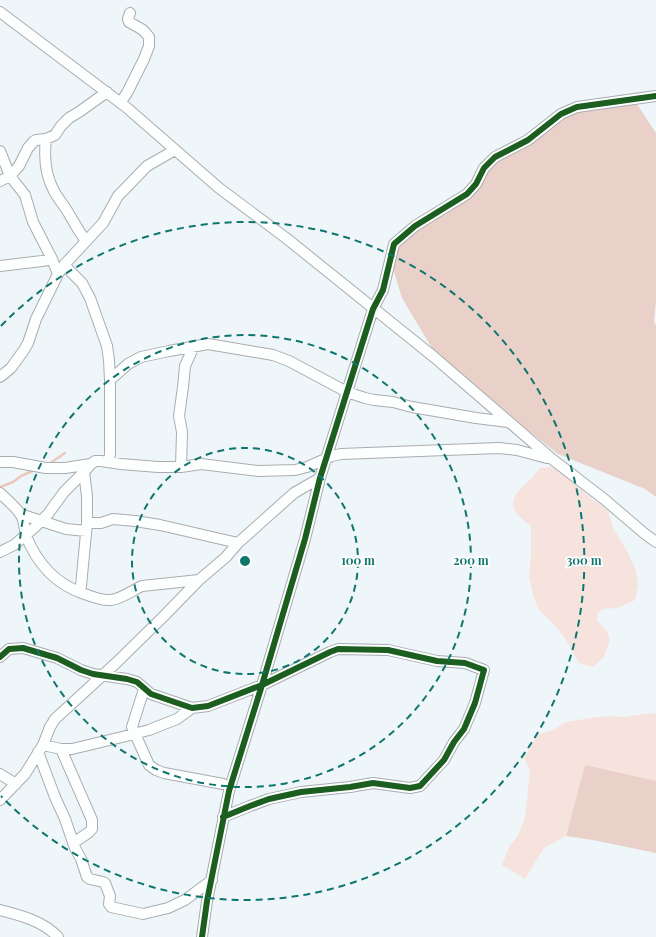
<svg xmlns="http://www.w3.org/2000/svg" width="656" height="937" font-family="'Playfair Display',serif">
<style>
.green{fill:#f7e3dd}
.forest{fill:#e9d0c8}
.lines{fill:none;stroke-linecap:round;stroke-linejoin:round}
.stream{stroke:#eac8bd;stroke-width:2.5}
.minor-casing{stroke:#a8adb0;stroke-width:12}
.minor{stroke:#fdfefe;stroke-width:10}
.cycleway-casing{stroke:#fff;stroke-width:8}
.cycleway{stroke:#1b5e20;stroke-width:6}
.ring{fill:none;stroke:#0f766e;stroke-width:2;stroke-dasharray:7 5}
.centre{fill:#0f766e;stroke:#fff;stroke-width:2}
.ring-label{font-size:12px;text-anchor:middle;font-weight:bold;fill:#0f766e;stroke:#fff;stroke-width:3.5;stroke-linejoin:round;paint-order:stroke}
</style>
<rect width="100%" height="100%" fill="#eff6f9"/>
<path class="green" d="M550,467L560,471L591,498L604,507L608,511L613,528L626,549L636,570L638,585L635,600L618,608L602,609L597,614V620L607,631L610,640L604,657L593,667L579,663L564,637L556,627L539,610L533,596L529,577L531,555V526C525,521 516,516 514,508C510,496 523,487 530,480C534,476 537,472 540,468Z
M650,713L656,714V781L585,766L566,836L544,848L525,879L502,865L509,847L518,835L525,818L530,771L524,758L537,735L553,730L566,722L597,717L612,716L624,717Z"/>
<path class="forest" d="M635,101L656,133V301L654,321L656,326V497L645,489L558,454L439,360L402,298L394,272L390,265L396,245L469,194L485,169L561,114Z
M585,765L656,781V853L593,840L566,836Z"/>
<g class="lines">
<path class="stream" d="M49,464L65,453
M0,487L13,482L21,476L35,470"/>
<g class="minor-casing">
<path id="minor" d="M0,12L126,107L219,188L286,238L434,357L552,459L604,499L645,534L656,542
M120,103L127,93L144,59L149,46V37L143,30L129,22L128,19L130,13
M46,139C44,156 45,175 54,191C57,197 62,203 66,209C73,220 78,231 86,241
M0,151L10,176L25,195L33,222L52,259L58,274
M0,181L10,176L19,166L28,148L34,141L36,140L46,139L55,135L61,126L69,118L79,112L107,92
M64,265L82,283L90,298L107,346L109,360L110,380V455L108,462
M0,266L42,261L52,259
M0,377L11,368L24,350L28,343L36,319L58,274L64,265L103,223L118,196L147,166L175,150
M110,380L128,364L141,357L169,351L208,344L273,355L289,361L347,392L365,398L374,400L393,402L412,407L476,418L508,422
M0,462H13L46,468H65L91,464
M181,467L182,432L179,416L183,387L185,366L194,346
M0,493C6,499 16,507 21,515C25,522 24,529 26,536C37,563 54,583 82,593C90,596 102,601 111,600C121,599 133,590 142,586L199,580
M20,514L66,529L86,531
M87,523H101L113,519L135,521L160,525L238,543
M0,552L14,545L34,528L48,514L64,492L84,472L91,464L95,461H101L121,464L158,467H181L201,464L258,471L295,470L307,467L332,456L341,454L499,448L517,450L547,458
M79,592L81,586L87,523V496L84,472
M0,657L9,649L23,648L57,658L81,670L93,674L127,679L137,682L151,694L192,708L208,706L262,685L330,652L338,649L388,650L437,661L465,663L484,670L475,703L464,729L454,742L444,760L420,786L410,788L373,783L350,787L301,792L269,799L250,806L223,817
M144,689L132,727L149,765L156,770L164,773L223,784
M43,745L61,749H72L122,737L149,730L177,719L192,708
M61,749L92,820V829L88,833L73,843
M38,752L55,797L65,819L75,848L81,859L87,877L90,879L103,882L105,883L110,896L109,904L111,907L143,914L168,908L185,900L212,880
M0,774L16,784
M0,800L25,774L43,745L50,727L55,719L116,663L163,617L199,580L226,557L238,543L294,493L320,478
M0,910C20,915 43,921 58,937
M202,937L207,901L229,791L262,685L305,539L320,478L373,309L383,290L394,244L415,226L467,194L476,184L484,168L495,157L528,140L561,114L577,107L656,96"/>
</g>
<use href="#minor" class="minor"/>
<g class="cycleway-casing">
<path id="cycleway" d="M0,657L9,649L23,648L57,658L81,670L93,674L127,679L137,682L151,694L192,708L208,706L262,685L330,652L338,649L388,650L437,661L465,663L484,670L475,703L464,729L454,742L444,760L420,786L410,788L373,783L350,787L301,792L269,799L250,806L223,817
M202,937L207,901L229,791L262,685L305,539L320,478L373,309L383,290L394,244L415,226L467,194L476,184L484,168L495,157L528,140L561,114L577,107L656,96"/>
</g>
<use href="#cycleway" class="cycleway"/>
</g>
<g class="ring">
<circle cx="245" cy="561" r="113"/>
<circle cx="245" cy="561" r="226"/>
<path d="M1 326A339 339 0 1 1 1 796"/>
</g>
<circle cx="245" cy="561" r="6" class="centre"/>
<g class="ring-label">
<text x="358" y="565">100 m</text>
<text x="471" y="565">200 m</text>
<text x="584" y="565">300 m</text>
</g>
</svg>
